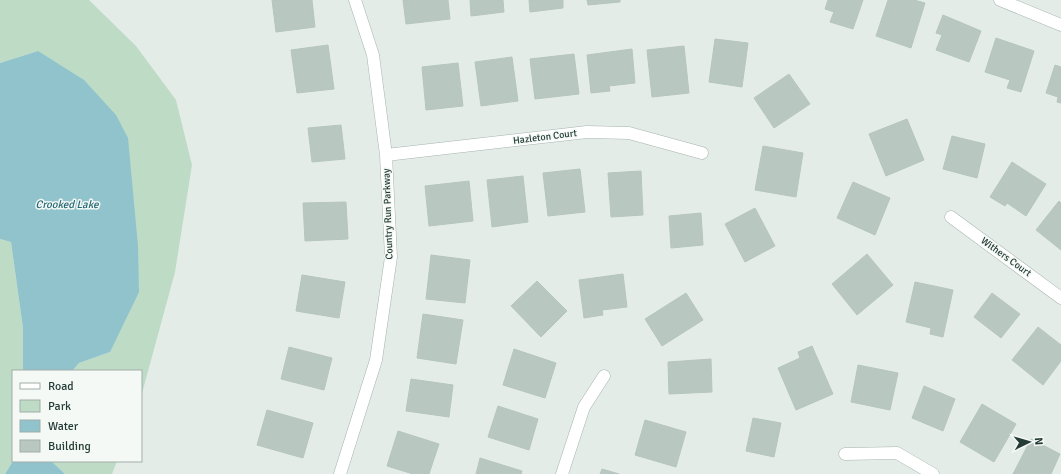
<svg xmlns="http://www.w3.org/2000/svg" width="1061" height="474" font-family="Signika,sans-serif">
<style>
.green{fill:#bedbc6}
.water{fill:#90c3cc}
.building{fill:#b9c7c1;stroke:#b6c5bf}
.lines{fill:none;stroke-linecap:round;stroke-linejoin:round}
.street-casing{stroke:#a7b4af;stroke-width:13}
.street{stroke:#fff;stroke-width:12}
.labels{text-anchor:middle;dominant-baseline:central;stroke-width:3;stroke-linejoin:round;paint-order:stroke}
.street-label{font-size:10px;fill:#253c36;stroke:#f4f9f6}
.water-label{font-size:11px;font-style:italic;fill:#236673;stroke:#f4f9f6}
</style>
<rect width="100%" height="100%" fill="#e4ece8"/>
<path class="green" d="M0,0H89L136,46L176,100L192,165L175,272L141,397V371H72L79,363L110,352L38,51L0,63Z
M0,239L11,242L23,328V371H13V461L5,474H0Z
M51,461H117L112,474H65Z"/>
<path class="water" d="M38,51L84,80L116,115L128,138L138,246L139,292L110,352L79,363L72,371H23V328L11,242L0,239V63Z
M13,461H51L65,474H5Z"/>
<path class="building" d="M272,0H312L315,27L276,32Z
M403,0H448L450,19L406,24Z
M470,0H503L504,12L471,16Z
M529,0H563V8L530,12Z
M587,0H620V2L588,5Z
M828,0H863L853,29L830,22L834,12L825,9Z
M888,0H914L925,3L911,48L876,36Z
M943,15L981,31L969,62L936,50L942,35L936,33Z
M996,38L1034,51L1021,92L1007,88L1010,80L985,72Z
M715,39L748,43L742,87L709,82Z
M328,45L334,89L297,93L291,50Z
M684,46L689,93L652,97L647,50Z
M632,49L635,83L609,86L610,91L591,93L587,55Z
M574,54L579,94L535,99L530,59Z
M512,57L518,101L481,106L475,62Z
M458,63L463,106L426,110L422,67Z
M1055,65L1061,67V103L1057,102L1058,97L1046,93Z
M789,74L810,104L774,128L754,98Z
M907,119L924,160L886,176L869,134Z
M341,125L345,159L312,162L308,128Z
M952,136L985,144L977,178L943,169Z
M763,146L803,153L796,197L755,190Z
M1012,162L1046,184L1026,216L1007,203L1005,206L990,197Z
M580,169L585,212L548,216L543,173Z
M641,171L643,215L611,217L608,173Z
M523,176L528,222L492,227L487,180Z
M469,181L473,221L429,226L425,186Z
M853,182L890,198L875,235L837,218Z
M1059,201L1061,203V250L1036,230Z
M346,202L348,239L305,241L303,203Z
M755,208L775,246L745,262L725,224Z
M701,213L703,245L671,248L669,216Z
M867,254L893,285L857,315L832,284Z
M431,255L470,260L465,303L426,299Z
M623,274L627,307L602,310L603,315L584,318L579,280Z
M302,275L345,282L339,318L296,311Z
M537,281L567,311L541,337L511,306Z
M915,282L953,290L943,337L930,334L931,328L906,322Z
M686,293L703,320L662,346L645,319Z
M992,293L1020,314L1001,338L974,317Z
M423,314L463,320L456,364L417,358Z
M1038,327L1061,345V361L1043,385L1012,360Z
M812,346L833,394L796,410L778,368L800,358L798,352Z
M289,347L332,358L324,390L281,379Z
M514,349L556,363L545,398L503,385Z
M711,359L712,392L669,394L668,362Z
M858,365L898,373L890,410L851,402Z
M411,379L453,385L449,417L406,411Z
M924,386L955,399L943,431L912,418Z
M982,404L1016,424L994,462L960,442Z
M498,406L538,419L529,450L488,437Z
M267,410L313,423L303,458L257,445Z
M753,418L781,423L774,457L746,451Z
M645,420L686,432L676,467L635,455Z
M398,431L439,444L429,474H413L387,466Z
M1031,439L1060,454L1051,474H1013Z
M480,458L522,471L521,474H476Z
M602,469L619,474H600Z"/>
<g class="lines">
<g class="street-casing">
<path id="street" d="M1000,0L1061,25
M386,155L587,132L629,133L702,153
M951,217L1061,298
M845,454L897,453L933,474
M340,474L376,360L391,257L386,155L373,55L355,0
M562,474L584,407L604,376"/>
</g>
<use href="#street" class="street"/>
</g>
<g class="labels">
<g class="street-label">
<text transform="translate(545 137) rotate(-7)">Hazleton Court</text>
<text transform="translate(388 214) rotate(-92)">Country Run Parkway</text>
<text transform="translate(1006 257) rotate(36)">Withers Court</text>
</g>
<g class="water-label">
<text x="67" y="204">Crooked Lake</text>
</g>
</g>
<rect x="12" y="370" width="130" height="92" fill="#f4f9f6" stroke="#a1ada9"/>
<rect x="20" y="383" width="20" height="6" fill="#ffffff" stroke="#a1ada9"/>
<text x="48" y="390" font-size="12" fill="#253c36">Road</text>
<rect x="20" y="400" width="20" height="12" fill="#bedbc6" stroke="#a1ada9"/>
<text x="48" y="410" font-size="12" fill="#253c36">Park</text>
<rect x="20" y="420" width="20" height="12" fill="#90c3cc" stroke="#a1ada9"/>
<text x="48" y="430" font-size="12" fill="#253c36">Water</text>
<rect x="20" y="440" width="20" height="12" fill="#b9c7c1" stroke="#a1ada9"/>
<text x="48" y="450" font-size="12" fill="#253c36">Building</text>
<g transform="translate(1029 442) rotate(85)" stroke="#f4f9f6" stroke-width="3" paint-order="stroke">
<path d="M0-3L7 15L0 10L-7 15Z" fill="#253c36"/>
<text y="-6" font-size="11" font-weight="bold" text-anchor="middle" fill="#253c36">N</text>
</g>
</svg>
